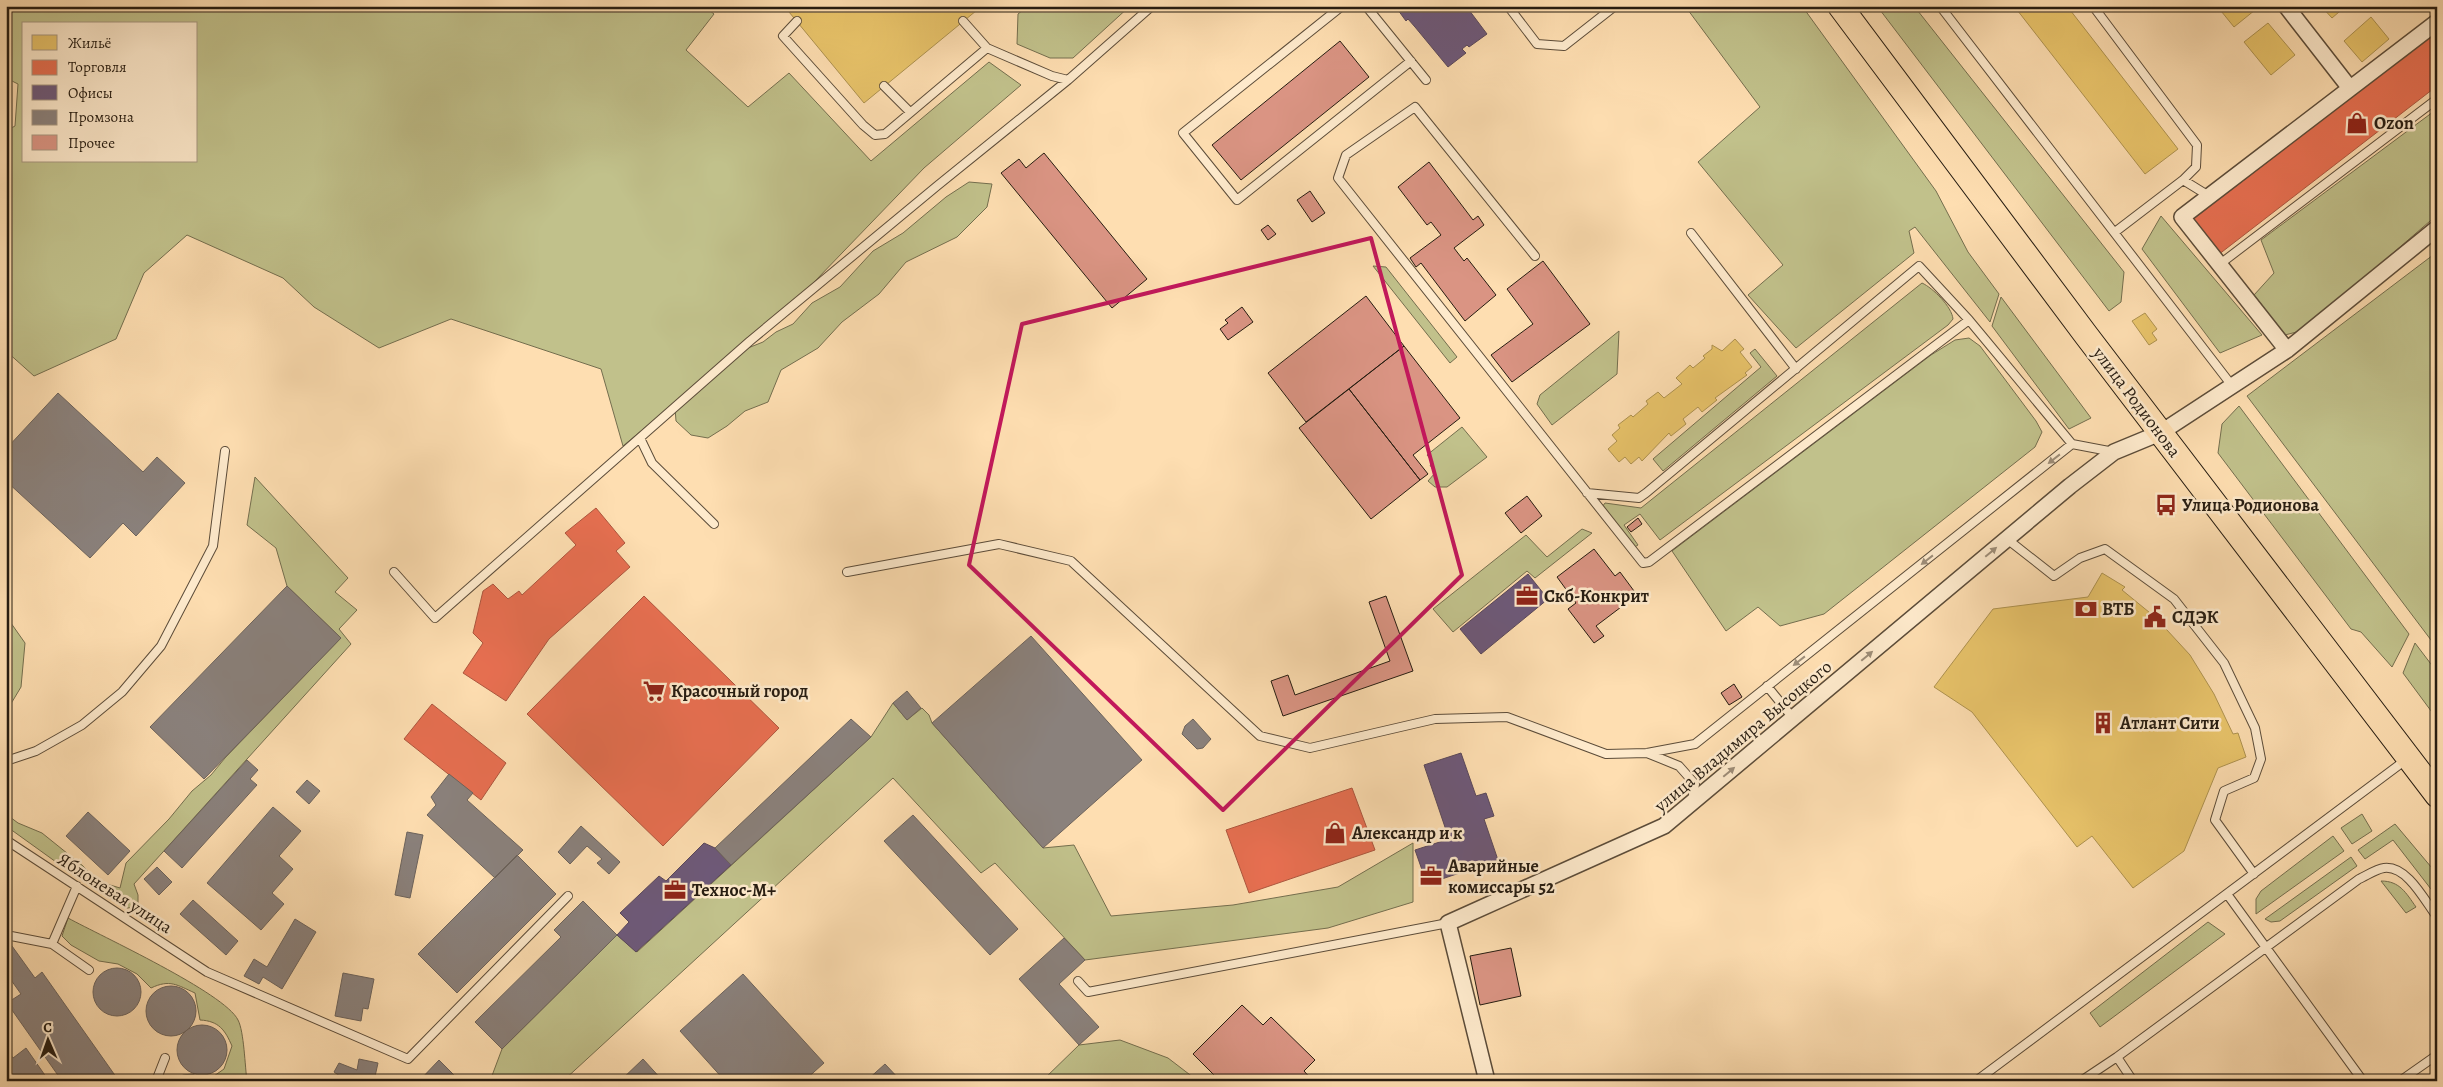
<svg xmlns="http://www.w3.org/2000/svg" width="2443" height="1087" font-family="Alegreya,serif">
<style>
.green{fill:#c1c18b;stroke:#746e4e;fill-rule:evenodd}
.homes{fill:#e9c46a;stroke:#ae924f}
.shops{fill:#e76f51;stroke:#ad563e}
.offices{fill:#6d597a;stroke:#58475a}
.industry{fill:#8a817c;stroke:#6c635c}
.building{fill:#da9483;stroke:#261c11}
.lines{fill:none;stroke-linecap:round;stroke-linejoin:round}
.lane-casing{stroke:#5c4c39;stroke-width:10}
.street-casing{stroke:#5c4c39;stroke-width:18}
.primary-casing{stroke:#261c11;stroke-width:26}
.lane{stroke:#feeacc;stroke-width:8}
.street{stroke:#feeacc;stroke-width:15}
.primary{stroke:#fedeb1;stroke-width:24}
.oneway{fill:#9d8d78}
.marked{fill:none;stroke:#c2185b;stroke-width:4;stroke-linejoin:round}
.labels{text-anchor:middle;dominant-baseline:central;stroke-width:5;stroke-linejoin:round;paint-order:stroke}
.poi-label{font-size:18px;font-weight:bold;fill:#261c11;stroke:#feeacc;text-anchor:start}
.street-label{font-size:18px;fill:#261c11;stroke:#feeacc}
</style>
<rect width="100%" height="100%" fill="#fedeb1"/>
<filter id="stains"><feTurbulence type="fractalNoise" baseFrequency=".004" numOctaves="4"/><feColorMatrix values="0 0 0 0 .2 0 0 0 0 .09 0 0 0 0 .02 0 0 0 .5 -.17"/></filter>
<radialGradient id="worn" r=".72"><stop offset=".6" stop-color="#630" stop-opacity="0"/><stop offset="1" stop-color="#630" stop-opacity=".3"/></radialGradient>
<path class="green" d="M10,6H704L714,14L686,50L748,107L789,73L871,161L989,62L1021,85L924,168L763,335L743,350L763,342L776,332L793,324L812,303L840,287L873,251L903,233L946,197L969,182L992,184L987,207L957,237L906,262L879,294L842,322L818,348L781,370L768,402L745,411L727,426L708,438L691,435L676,421L675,408L689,391L623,446L601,369L451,319L379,348L314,307L283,278L187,235L144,273L116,339L34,376L6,351V131L15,126L18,84L6,78V11ZM24,24H196V161H24Z
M1028,6H1130L1073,58H1050L1017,44L1018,14Z
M1685,6H1802L1936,191L1968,252L1999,294L1990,322L1915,227L1909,231L1914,253L1796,348L1748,295L1783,265L1698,162L1760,107Z
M1877,6H1914L2124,272L2121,302L2109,311Z
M2437,109V215L2304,330L2285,335L2254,295L2274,273L2261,240Z
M2161,216L2262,335L2220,353L2142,249Z
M2437,252V648L2247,396Z
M1373,266L1386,267L1457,357L1450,363Z
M1922,283C1933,288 1952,307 1953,319L1948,325L1660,540L1640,514L1624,525L1638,545L1633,548L1602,507L1605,503L1641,508Z
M2001,297L2091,418L2069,429L1992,326Z
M1619,331L1617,374L1552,425L1537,404L1540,395Z
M1969,338L1980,346L2036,421L2042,432L2035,447L1824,614L1780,626L1758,607L1726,631L1672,551L1931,355L1955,340Z
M1755,349L1777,376L1663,471L1653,459L1761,367L1750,353Z
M2239,406L2409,634L2392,667L2361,632L2351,629L2218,453L2222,424Z
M1462,427L1487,457L1447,487H1435L1428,481L1435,473L1430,465L1433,462L1427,455Z
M255,477L348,578L335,592L357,610L339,629L351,644L134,884L138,895V907L127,908L63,867L6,826V814L18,823L42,833L83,866L97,881L120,888L126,863L169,819L192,791L211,775L225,758L341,638L287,586L276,548L247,525Z
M1582,529L1592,533L1535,578L1527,571L1453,632L1433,609L1526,535L1547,557Z
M6,616L25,643L21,687L6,712Z
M2415,643L2437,672V719L2403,673Z
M893,703L907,720L922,708L929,715L932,723L1043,848L1074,845L1111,916L1233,905L1338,887L1413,843V902L1328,928L1085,960L995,863L981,873L893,778L563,1081H490L502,1049L617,935L637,952L871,737Z
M2362,814L2372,831L2352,844L2341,828Z
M2395,824L2437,874V891L2434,893L2393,840L2365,859L2358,850Z
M2333,836L2344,851L2256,914V899L2261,891Z
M2351,857L2357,866L2280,921L2271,922L2265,919Z
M2381,881C2400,881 2406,893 2416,907L2406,913Z
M68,918C101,936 225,993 238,1020C244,1031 245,1067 247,1081H217L214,1076L224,1069L232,1046C225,1030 219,1021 200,1020L195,993C177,985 170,979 151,988L137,974L118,964L99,961L71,945L62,936Z
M2208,922L2225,934L2100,1027L2090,1013Z
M1120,1040L1168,1058L1198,1081H1042L1079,1045Z"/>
<path class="homes" d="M797,6H982L864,103L789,12Z
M2014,6H2067L2178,149L2145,174Z
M2217,6H2252L2255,10L2234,27Z
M2321,6H2346L2332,18Z
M2371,17L2389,39L2362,62L2344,41Z
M2268,23L2295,55L2271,75L2244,42Z
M2145,313L2157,329L2152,333L2157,340L2149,345L2132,321Z
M1735,339L1744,349L1740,352L1752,367L1745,373L1747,375L1715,398L1717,400L1702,412L1698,407L1683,419L1686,424L1671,436L1669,433L1642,461L1639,457L1631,464L1625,457L1619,462L1608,449L1617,441L1612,435L1620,428L1618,425L1631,415L1633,417L1648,404L1646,401L1658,392L1664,398L1682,384L1676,378L1690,365L1693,368L1705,358L1703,356L1712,349V345L1722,351Z
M2102,573L2125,587L2122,590L2155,617L2190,655L2214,694L2233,734L2238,733L2246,757L2218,768L2184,851L2133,888L2092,836L2077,847L1972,712L1934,687L1993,609L2088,597Z"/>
<path class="shops" d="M2437,31V86L2218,255L2191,221Z
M596,508L625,543L616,551L630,567L549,639L506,701L463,673L483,643L473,633L483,591L493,584L508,599L519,591L522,595L576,545L565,533Z
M644,596L779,728L663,846L527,714Z
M432,704L506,763L481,800L404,739Z
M1352,788L1375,850L1249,893L1226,830Z"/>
<path class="offices" d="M1395,6H1466L1487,34L1469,47L1467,45L1462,49L1466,53L1448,67L1415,27L1408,19L1406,21Z
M1528,574L1548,599L1481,654L1460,629Z
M1461,753L1476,796L1486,793L1494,816L1484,819L1498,860L1427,884L1415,850L1449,839L1424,765Z
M704,843L715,848L731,865L636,952L617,935L629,922L620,913L659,876L666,881Z"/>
<path class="industry" d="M58,393L143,472L157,457L185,483L136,536L123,523L90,558L6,481V449Z
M287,586L341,638L204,779L150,727Z
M1031,636L1142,760L1043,848L932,723Z
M907,691L921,708L907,720L893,703Z
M851,719L871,737L731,865L715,848Z
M1193,719L1211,739L1203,748L1197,749L1182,734L1185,726Z
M247,760L258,770L250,779L257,785L182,868L164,851Z
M449,774L473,793L467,800L523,850L495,878L427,815L436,805L431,797Z
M307,780L320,791L309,804L296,792Z
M273,807L301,831L279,856L293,869L272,893L284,904L261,930L207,883Z
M88,812L130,851L108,875L66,836Z
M913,815L1018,929L990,955L884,841Z
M581,826L620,862L609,874L597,863L602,859L587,846L570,864L558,852Z
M407,832L423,835L410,898L395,895Z
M517,855L556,894L457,993L418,954Z
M157,867L172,882L159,895L144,879Z
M193,900L238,941L226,955L180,914Z
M583,901L617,935L502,1049L475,1022L561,937L554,930Z
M295,919L316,932L282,989L263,977L259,984L244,976L254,959L267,967Z
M1064,938L1085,960L1059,984L1099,1027L1079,1045L1019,979Z
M12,946L35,978L42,972L119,1081H62L7,1003L21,994L6,973V950Z
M93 992a24 24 0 1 1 48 0a24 24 0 1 1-48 0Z
M343,973L374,979L368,1009L363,1008L361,1021L335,1016Z
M743,974L824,1063L804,1081H725L680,1031Z
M146 1011a25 25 0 1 1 50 0a25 25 0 1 1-50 0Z
M177 1050a25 25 0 1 1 50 0a25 25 0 1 1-50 0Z
M6,1048L13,1058L26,1048L49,1081H6Z
M359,1059L378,1063L374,1081H347L334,1072L339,1063L357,1070Z
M643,1059L663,1081H620Z
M439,1060L460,1081H419Z
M885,1064L901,1081H866Z
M192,1074L208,1081H174L183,1075Z"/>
<path class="building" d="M1340,41L1369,77L1241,180L1212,145Z
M1044,153L1147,279L1112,308L1001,173L1019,159L1026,168Z
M1429,162L1473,220L1478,216L1484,225L1454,248L1464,261L1467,258L1496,295L1465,321L1421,263L1416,267L1410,258L1441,235L1431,222L1427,225L1398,187Z
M1310,191L1325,213L1312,222L1297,200Z
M1268,225L1276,234L1268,240L1261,230Z
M1543,261L1590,324L1512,382L1491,355L1533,324L1507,289Z
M1366,296L1404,346L1306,422L1268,373Z
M1242,307L1253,322L1228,340L1220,329L1228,323L1225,320Z
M1404,346L1460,418L1413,455L1428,474L1420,480L1349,389Z
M1349,389L1420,480L1371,519L1299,428Z
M1527,496L1542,516L1521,533L1505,513Z
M1638,518L1642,524L1631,532L1627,527Z
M1594,549L1615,576L1620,572L1637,595L1596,626L1604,636L1594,643L1568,609L1576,603L1557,577Z
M1386,596L1413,671L1283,716L1271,681L1288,675L1295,695L1390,661L1369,602Z
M1734,684L1742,697L1729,705L1721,693Z
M1511,948L1521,996L1480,1005L1470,956Z
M1242,1005L1263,1025L1271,1017L1315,1060L1304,1071L1313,1081H1220L1193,1054Z"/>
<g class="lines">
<g class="lane-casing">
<path id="lane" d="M1342,6L1183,133L1237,200L1411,61
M1366,6L1426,80
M1508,6L1537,44L1564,46L1615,6
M1940,6L2233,387
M2093,6L2197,145L2196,167L2183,180
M797,21L783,36L863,125L875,135L885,134L987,48L1052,76L1068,80L1152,6
M963,21L987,48
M884,86L910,112
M2115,232L2183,180L2209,196
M1691,233L1796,369
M1535,256L1415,107L1346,155L1338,178L1643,563L1649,562L1969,320L2072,444
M2220,264L2437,99
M640,438L652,463L714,524
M1587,493L1639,498L1646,493L1919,266L1969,320
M2007,539L2054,576L2080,558L2105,549L2174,599L2224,663L2255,728L2261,759L2254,778L2224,791L2215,820L2254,874
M394,572L435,618L750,341L937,186L1068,80
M847,572L999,544L1071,561L1260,736L1310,748L1435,719L1507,717L1606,754L1647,753L1695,744L2072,444L2114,452
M1767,686L1793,718
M1647,753L1679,766L1695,784L1692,801
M6,761L36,751L82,725L122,692L161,646L213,546L225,451
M6,840L207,972L408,1059L568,896
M2227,894L2363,1081
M6,935L52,944L77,886
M52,944L89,970
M1078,981L1088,992L1448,923
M2117,1057L2133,1081
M156,1081L165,1058
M1976,1081L2407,759
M2081,1081L2117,1057L2359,879C2366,876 2376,869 2384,868C2407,865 2425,901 2437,917
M2400,1081L2437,1055"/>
</g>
<g class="street-casing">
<path id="street" d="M2286,6L2349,87
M2287,350L2182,217L2437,22
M1487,1081L1448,923L1664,826L2070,486L2114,452L2160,433L2287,350L2437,228"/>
</g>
<g class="primary-casing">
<path id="primary" d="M1840,6L2086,335L2437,795"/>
</g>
<use href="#lane" class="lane"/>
<use href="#street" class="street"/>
<use href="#primary" class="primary"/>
</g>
<defs><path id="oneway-solid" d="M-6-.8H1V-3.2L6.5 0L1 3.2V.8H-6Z" transform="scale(1.25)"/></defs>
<g class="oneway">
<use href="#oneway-solid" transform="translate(2054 459) rotate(142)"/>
<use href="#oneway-solid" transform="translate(1991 552) rotate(-40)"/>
<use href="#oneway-solid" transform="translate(1927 560) rotate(142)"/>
<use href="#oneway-solid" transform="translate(1867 656) rotate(-40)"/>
<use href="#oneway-solid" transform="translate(1799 661) rotate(142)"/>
<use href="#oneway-solid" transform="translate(1729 772) rotate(-40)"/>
</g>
<path class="marked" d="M1371,238L1462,575L1223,810L969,565L1022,324Z"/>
<defs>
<g id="shop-bare" transform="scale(1.725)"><path d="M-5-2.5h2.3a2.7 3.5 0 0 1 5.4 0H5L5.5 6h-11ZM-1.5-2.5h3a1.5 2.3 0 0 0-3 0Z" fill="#8f2418" stroke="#feeacc" stroke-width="2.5" paint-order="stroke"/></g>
<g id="bus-bare" transform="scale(1.725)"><path d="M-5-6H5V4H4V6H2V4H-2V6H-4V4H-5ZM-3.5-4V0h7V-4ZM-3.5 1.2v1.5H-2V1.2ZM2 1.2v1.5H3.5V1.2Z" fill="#8f2418" stroke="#feeacc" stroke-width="2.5" paint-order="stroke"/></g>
<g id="office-bare" transform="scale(1.725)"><path d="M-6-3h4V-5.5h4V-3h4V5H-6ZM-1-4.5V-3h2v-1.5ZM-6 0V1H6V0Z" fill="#8f2418" stroke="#feeacc" stroke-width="2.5" paint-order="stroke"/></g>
<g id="bank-bare" transform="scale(1.725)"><path d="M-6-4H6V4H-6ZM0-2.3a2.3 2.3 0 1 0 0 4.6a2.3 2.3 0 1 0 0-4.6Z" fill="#8f2418" stroke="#feeacc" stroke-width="2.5" paint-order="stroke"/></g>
<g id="civic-bare" transform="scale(1.725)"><path d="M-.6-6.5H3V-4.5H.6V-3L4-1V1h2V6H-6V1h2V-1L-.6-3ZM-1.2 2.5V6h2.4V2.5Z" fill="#8f2418" stroke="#feeacc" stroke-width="2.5" paint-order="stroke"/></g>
<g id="supermarket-bare" transform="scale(1.725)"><path d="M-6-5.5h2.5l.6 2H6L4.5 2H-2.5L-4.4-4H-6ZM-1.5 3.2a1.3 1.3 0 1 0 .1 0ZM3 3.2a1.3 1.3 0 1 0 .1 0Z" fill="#8f2418" stroke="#feeacc" stroke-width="2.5" paint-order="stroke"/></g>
<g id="building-bare" transform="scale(1.725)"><path d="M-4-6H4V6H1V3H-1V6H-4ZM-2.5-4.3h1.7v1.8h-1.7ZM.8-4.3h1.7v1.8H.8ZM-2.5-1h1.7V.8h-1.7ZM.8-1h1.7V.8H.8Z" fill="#8f2418" stroke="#feeacc" stroke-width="2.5" paint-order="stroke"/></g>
</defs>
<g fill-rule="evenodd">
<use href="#shop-bare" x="2357" y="123"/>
<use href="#bus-bare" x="2166" y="505"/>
<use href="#office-bare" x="1527" y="596"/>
<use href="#bank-bare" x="2086" y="609"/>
<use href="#civic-bare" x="2155" y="617"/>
<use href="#supermarket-bare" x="654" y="691"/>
<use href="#building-bare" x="2103" y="723"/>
<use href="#shop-bare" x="1335" y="833"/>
<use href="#office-bare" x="1431" y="876"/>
<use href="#office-bare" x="675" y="890"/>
</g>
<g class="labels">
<g class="poi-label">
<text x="2374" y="123">Ozon</text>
<text x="2182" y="505">Улица Родионова</text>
<text x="1544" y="596">Скб-Конкрит</text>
<text x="2102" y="609">ВТБ</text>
<text x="2172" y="617">СДЭК</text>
<text x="671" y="691">Красочный город</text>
<text x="2120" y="723">Атлант Сити</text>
<text x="1352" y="833">Александр и к</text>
<text x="1448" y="866">Аварийные<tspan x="1448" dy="21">комиссары 52</tspan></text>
<text x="692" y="890">Технос-М+</text>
</g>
<g class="street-label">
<text transform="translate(2137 402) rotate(53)">улица Родионова</text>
<text transform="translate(1743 736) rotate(-40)">улица Владимира Высоцкого</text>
<text transform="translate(115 893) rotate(33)">Яблоневая улица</text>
</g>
</g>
<rect width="2443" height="1087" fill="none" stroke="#fedeb1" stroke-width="25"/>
<rect x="8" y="8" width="2428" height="1072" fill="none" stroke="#261c11" stroke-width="2.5"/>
<rect x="12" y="12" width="2418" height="1062" fill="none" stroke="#261c11"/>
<rect x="22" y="22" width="175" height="140" fill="#feeacc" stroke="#a89881"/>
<rect x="32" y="35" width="25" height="15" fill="#e9c46a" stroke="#a89881"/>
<text x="68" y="48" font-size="15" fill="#261c11">Жильё</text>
<rect x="32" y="60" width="25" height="15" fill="#e76f51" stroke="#a89881"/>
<text x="68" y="72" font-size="15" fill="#261c11">Торговля</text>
<rect x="32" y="85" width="25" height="15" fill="#6d597a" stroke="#a89881"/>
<text x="68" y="98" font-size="15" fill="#261c11">Офисы</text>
<rect x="32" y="110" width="25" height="15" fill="#8a817c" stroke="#a89881"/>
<text x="68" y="122" font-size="15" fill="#261c11">Промзона</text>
<rect x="32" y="135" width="25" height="15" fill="#da9483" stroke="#a89881"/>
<text x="68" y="148" font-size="15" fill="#261c11">Прочее</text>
<g transform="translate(48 1040) rotate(358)" stroke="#feeacc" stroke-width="4" paint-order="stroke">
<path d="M0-4L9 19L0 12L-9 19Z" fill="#261c11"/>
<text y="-8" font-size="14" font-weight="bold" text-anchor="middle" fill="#261c11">С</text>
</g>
<rect width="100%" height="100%" filter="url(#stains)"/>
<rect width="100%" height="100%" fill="url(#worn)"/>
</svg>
